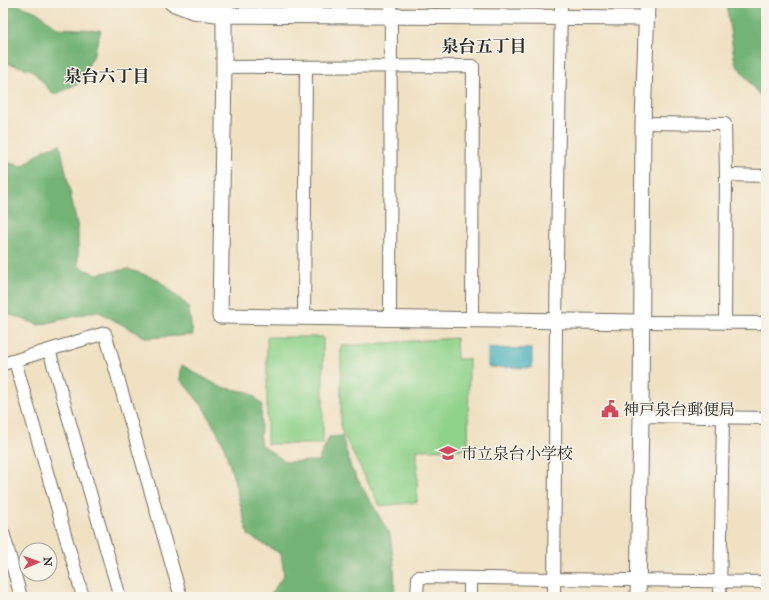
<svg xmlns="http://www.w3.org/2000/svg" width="769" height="600" font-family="'IM FELL Great Primer','Noto Serif JP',serif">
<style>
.green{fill:#8fd28a;stroke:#5d7e5a}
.forest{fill:#73b476;stroke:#4f7050}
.water{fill:#3cacb9;stroke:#346c72}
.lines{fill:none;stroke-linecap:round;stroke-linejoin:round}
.minor-casing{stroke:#706b60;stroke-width:14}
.tertiary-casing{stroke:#706b60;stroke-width:17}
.minor{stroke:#fff;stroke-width:12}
.tertiary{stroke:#fff;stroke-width:15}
.labels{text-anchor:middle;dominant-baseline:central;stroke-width:3;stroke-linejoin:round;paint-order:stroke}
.poi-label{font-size:16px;fill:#2b2b2b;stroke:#f7f3e8;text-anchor:start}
.neighbourhood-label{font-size:17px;font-weight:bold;fill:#2b2b2b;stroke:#f7f3e8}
</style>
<rect width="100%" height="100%" fill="#f7f3e8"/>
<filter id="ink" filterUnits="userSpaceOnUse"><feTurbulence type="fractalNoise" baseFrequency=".025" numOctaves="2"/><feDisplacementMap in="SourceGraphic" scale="8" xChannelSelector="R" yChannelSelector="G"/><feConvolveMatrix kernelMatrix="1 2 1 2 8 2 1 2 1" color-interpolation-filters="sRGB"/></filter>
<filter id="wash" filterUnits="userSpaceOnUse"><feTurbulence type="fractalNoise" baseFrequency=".012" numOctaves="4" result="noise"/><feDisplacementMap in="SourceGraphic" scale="16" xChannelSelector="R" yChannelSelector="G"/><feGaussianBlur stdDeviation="0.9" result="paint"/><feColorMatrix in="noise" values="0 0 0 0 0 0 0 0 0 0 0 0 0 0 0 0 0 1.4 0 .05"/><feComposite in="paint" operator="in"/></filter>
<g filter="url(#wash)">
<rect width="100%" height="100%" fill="#f0e1c3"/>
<path class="green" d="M267,337H323V444H267Z
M456,338L457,359H469L468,449L417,450V502L380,506L341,430V346Z"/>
<path class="forest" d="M3,3H13L37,12L57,28L101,30L93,57L77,84L54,95L32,70L3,62Z
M726,3H766V104L735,63Z
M60,144L78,229V266L95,274L128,269L157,279L188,306L193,335L147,338L97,311L39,325L3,312V162L23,166L45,149Z
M182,365L220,387L249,392L262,404L260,444L286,462L318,461L329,437L342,436L351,468L390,535L394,564L395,597H269L284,575L281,554L248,535L235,483L223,443L203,407L180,379Z"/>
<path class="water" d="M488,348L532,349V368L488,367Z"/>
</g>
<g filter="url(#ink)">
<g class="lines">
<g class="minor-casing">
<path id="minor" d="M224,67L473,66L472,319
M643,123L725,124L726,175L725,323
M726,175L766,176
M304,317L306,67
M390,318L391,3
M641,322L766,323
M49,350L120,597
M15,361L83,597
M3,364L105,333L181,597
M641,416L766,418
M3,532L21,597
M417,597L418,577L766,582
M470,597V578
M554,597L556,320L561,3
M720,597L723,417"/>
</g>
<g class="tertiary-casing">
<path id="tertiary" d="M172,3L193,11L224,15L647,18
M224,3V67L220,316L641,322
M638,597L641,416L643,123L647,3"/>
</g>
<use href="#minor" class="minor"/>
<use href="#tertiary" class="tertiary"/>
</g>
</g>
<defs>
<g id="civic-bare" transform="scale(1.38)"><path d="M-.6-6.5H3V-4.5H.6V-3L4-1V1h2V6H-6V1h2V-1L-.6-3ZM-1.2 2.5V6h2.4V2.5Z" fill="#d1495b" stroke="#f7f3e8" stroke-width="2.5" paint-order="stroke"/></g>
<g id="school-bare" transform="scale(1.38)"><path d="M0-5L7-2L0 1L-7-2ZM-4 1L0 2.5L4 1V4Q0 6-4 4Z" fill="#d1495b" stroke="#f7f3e8" stroke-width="2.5" paint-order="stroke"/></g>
</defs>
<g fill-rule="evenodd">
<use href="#civic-bare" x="610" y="409"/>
<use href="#school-bare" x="448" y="453"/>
</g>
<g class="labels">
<g class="poi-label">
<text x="623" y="409">神戸泉台郵便局</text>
<text x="461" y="453">市立泉台小学校</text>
</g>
<g class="neighbourhood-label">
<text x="484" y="46">泉台五丁目</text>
<text x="107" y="76">泉台六丁目</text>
</g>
</g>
<rect width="769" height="600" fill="none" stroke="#f7f3e8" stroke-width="16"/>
<g transform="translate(38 562) rotate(88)"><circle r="19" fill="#f7f3e8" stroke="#a5a39c"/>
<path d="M0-3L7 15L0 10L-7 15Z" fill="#d1495b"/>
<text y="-6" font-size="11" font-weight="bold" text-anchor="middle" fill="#2b2b2b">N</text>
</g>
</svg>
